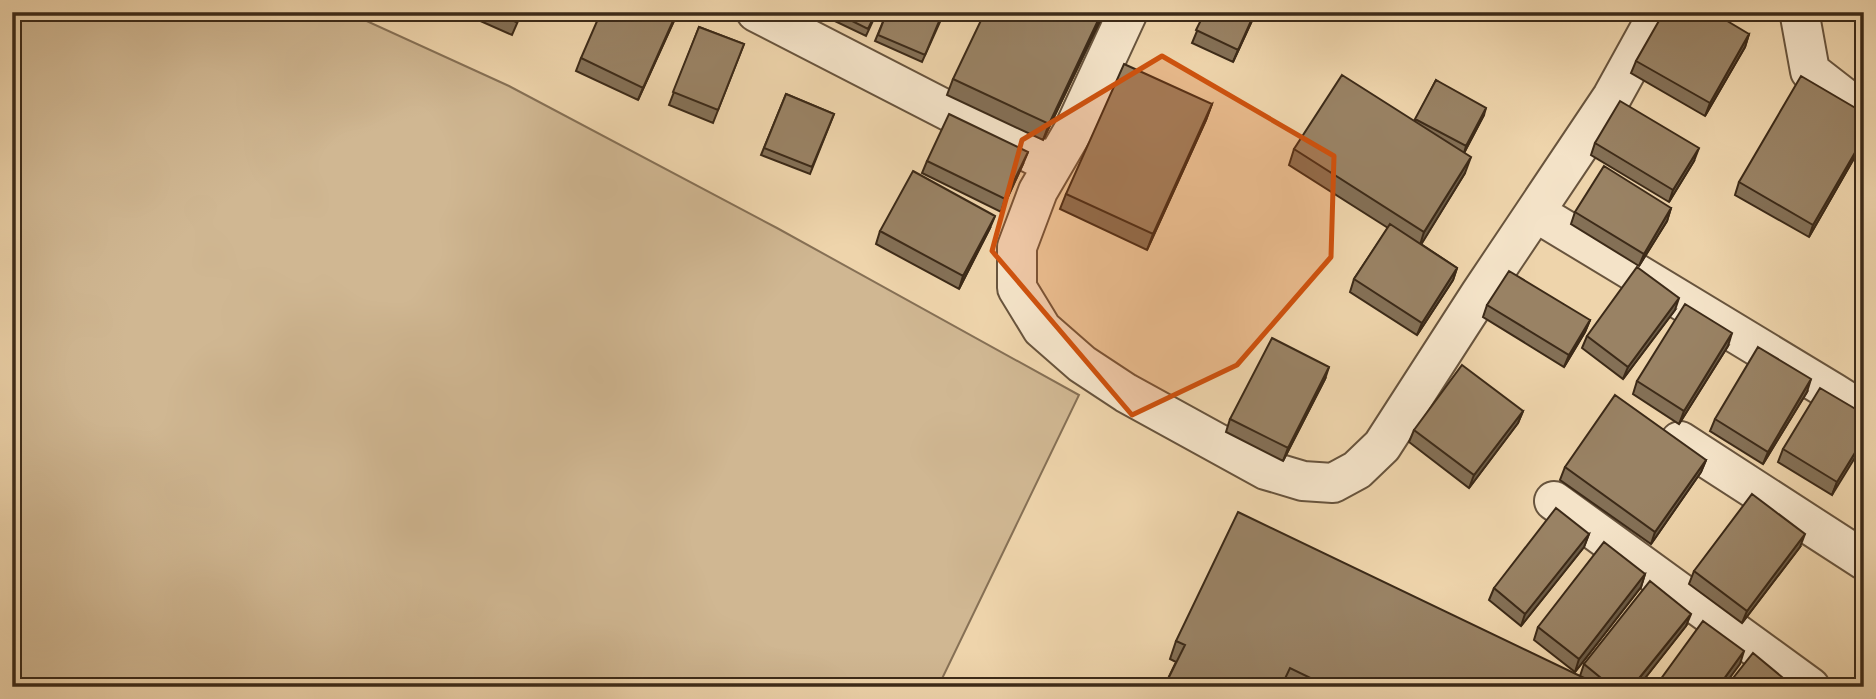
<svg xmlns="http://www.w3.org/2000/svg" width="1876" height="699" font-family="'IM FELL Great Primer',serif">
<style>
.green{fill:#d0b792;stroke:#867055;stroke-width:2}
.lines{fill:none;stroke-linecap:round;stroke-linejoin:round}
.street-casing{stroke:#68543d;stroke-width:42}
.street{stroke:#f4e3c8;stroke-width:38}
.wall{fill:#847056;stroke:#3c2a18;stroke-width:2}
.shaded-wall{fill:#6b5b46;stroke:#3c2a18;stroke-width:2}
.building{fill:#998264;stroke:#3c2a18;stroke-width:2}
.marked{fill:#ce520e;fill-opacity:0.2;stroke:#ce520e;stroke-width:5;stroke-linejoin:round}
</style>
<rect width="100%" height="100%" fill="#eed4ab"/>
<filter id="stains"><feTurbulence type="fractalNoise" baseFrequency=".00286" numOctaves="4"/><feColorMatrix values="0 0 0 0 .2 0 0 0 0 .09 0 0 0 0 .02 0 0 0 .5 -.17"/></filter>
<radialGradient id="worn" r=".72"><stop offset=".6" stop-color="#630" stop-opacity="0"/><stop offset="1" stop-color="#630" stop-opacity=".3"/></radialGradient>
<path class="green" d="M12,12H347L509,86L777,228L1079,395L938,687H12Z"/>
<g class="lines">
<g class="street-casing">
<path id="street" d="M756,12L1053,165
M1128,12L1073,131L1038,191L1017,247V288L1042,329L1082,364L1126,393L1266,470L1303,481L1333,483L1357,470L1382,446L1480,294L1612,97L1659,12
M1800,12V16L1810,71L1864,113
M1535,212L1834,393L1864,412
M1680,441L1864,560
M1554,501L1810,687"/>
</g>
<use href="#street" class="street"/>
</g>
<path class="wall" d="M471,12H522L512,35L469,16Z
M678,12L638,100L576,71L581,58Z
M816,12H877L866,36Z
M887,12L944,13L922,62L875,41Z
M1205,12H1256L1233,62L1192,43Z
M1741,12H1762L1759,20Z
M1101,19L1043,140L947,95L953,79Z
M699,27L744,44L713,123L669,105Z
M1749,34L1745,47L1705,116L1631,73L1636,61Z
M1436,80L1484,115L1464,153L1465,173L1421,244L1457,268L1453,280L1417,335L1350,292L1354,279L1388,228L1289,165L1294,149L1415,121Z
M786,94L834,114L810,174L761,155Z
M1212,104L1206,120L1147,250L1060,209L1066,194Z
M1864,113V141L1809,237L1735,195L1739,182Z
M1595,143L1694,161L1669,202L1591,155Z
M927,161L1023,164L1001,212L922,173Z
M1671,208L1667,221L1639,266L1571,224L1575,212Z
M990,228L959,289L876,244L880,231Z
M1487,305L1590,320L1585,332L1564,367L1483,317Z
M1675,310L1623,379L1582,348L1587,336Z
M1728,346L1679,424L1633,394L1637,381Z
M1325,379L1283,461L1226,432L1230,419Z
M1807,392L1763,464L1710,431L1715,419Z
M1523,411L1518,423L1469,488L1409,442L1414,430Z
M1864,414L1832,495L1778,462L1783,449Z
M1706,460L1701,472L1651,544L1560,480L1565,467Z
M1589,534L1584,547L1521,626L1489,600L1494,588Z
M1800,547L1742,623L1689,584L1694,571Z
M1645,574L1641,587L1575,672L1534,640L1538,627Z
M1686,626L1638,687H1164L1176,662L1170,659L1176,641L1580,676L1584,664Z"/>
<path class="shaded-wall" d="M677,12H678L638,100L643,88Z
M1102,12H1103L1101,19L1043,140L1049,124Z
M1255,12H1256L1233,62L1238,50Z
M1749,34L1745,47L1705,116L1710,103Z
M1212,104L1206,120L1147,250L1153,234Z
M1486,108L1484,115L1464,153L1466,146Z
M1864,137V141L1809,237L1813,225Z
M1699,148L1694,161L1669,202L1673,190Z
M1028,152L1023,164L1001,212L1005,199Z
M1471,157L1465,173L1419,248L1424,232Z
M1671,208L1667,221L1639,266L1644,254Z
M995,216L990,228L959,289L963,276Z
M1457,268L1453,280L1417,335L1422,323Z
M1679,298L1675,310L1623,379L1628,367Z
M1590,320L1585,332L1564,367L1569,355Z
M1732,333L1728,346L1679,424L1684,411Z
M1329,367L1325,379L1283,461L1288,448Z
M1811,379L1807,392L1763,464L1768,452Z
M1523,411L1518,423L1469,488L1474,475Z
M1864,438V443L1832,495L1837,482Z
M1706,460L1701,472L1651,544L1655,532Z
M1589,534L1584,547L1521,626L1525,614Z
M1805,534L1800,547L1742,623L1747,611Z
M1645,574L1641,587L1575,672L1579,659Z
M1691,614L1686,626L1638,687H1632Z
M1744,651L1740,664L1723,687H1718Z"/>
<path class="building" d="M494,12H521L516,22Z
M601,12H677L643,88L581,58Z
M834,12H876L868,29Z
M887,12H943L925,55L878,35Z
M985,12H1102L1049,124L953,79Z
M1205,12H1255L1238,50L1196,30Z
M1664,12H1712L1749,34L1710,103L1636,61Z
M699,27L744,44L718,110L673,92Z
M1124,64L1212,104L1153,234L1066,194Z
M1342,75L1471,157L1424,232L1294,149Z
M1801,76L1864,113V137L1813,225L1739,182Z
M1436,80L1486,108L1466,146L1415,119Z
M786,94L834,114L812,167L764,148Z
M1620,101L1699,148L1673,190L1595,143Z
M949,114L1028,152L1005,199L927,161Z
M1604,166L1671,208L1644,254L1575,212Z
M913,171L995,216L963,276L880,231Z
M1390,224L1457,268L1422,323L1354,279Z
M1637,267L1679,298L1628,367L1587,336Z
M1509,271L1590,320L1569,355L1487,305Z
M1685,304L1732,333L1684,411L1637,381Z
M1272,338L1329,367L1288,448L1230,419Z
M1758,347L1811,379L1768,452L1715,419Z
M1462,365L1523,411L1474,475L1414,430Z
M1820,388L1864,414V438L1837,482L1783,449Z
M1615,395L1706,460L1655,532L1565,467Z
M1752,494L1805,534L1747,611L1694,571Z
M1556,508L1589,534L1525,614L1494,588Z
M1238,512L1603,687H1329L1290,668L1281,687H1164L1185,645L1176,641Z
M1604,542L1645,574L1579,659L1538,627Z
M1650,581L1691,614L1632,687H1612L1584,664Z
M1703,621L1744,651L1718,687H1655Z
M1753,653L1794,687H1726Z"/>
<path class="marked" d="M1162,56L1334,156L1331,257L1237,365L1132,415L992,251L1022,140Z"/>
<rect width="1876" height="699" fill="none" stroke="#eed4ab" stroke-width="42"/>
<rect x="14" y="14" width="1848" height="671" fill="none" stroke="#3c2a18" stroke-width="3.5"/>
<rect x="21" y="21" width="1834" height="657" fill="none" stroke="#3c2a18" stroke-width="2"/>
<rect width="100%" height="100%" filter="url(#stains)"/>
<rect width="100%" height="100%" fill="url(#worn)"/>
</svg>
